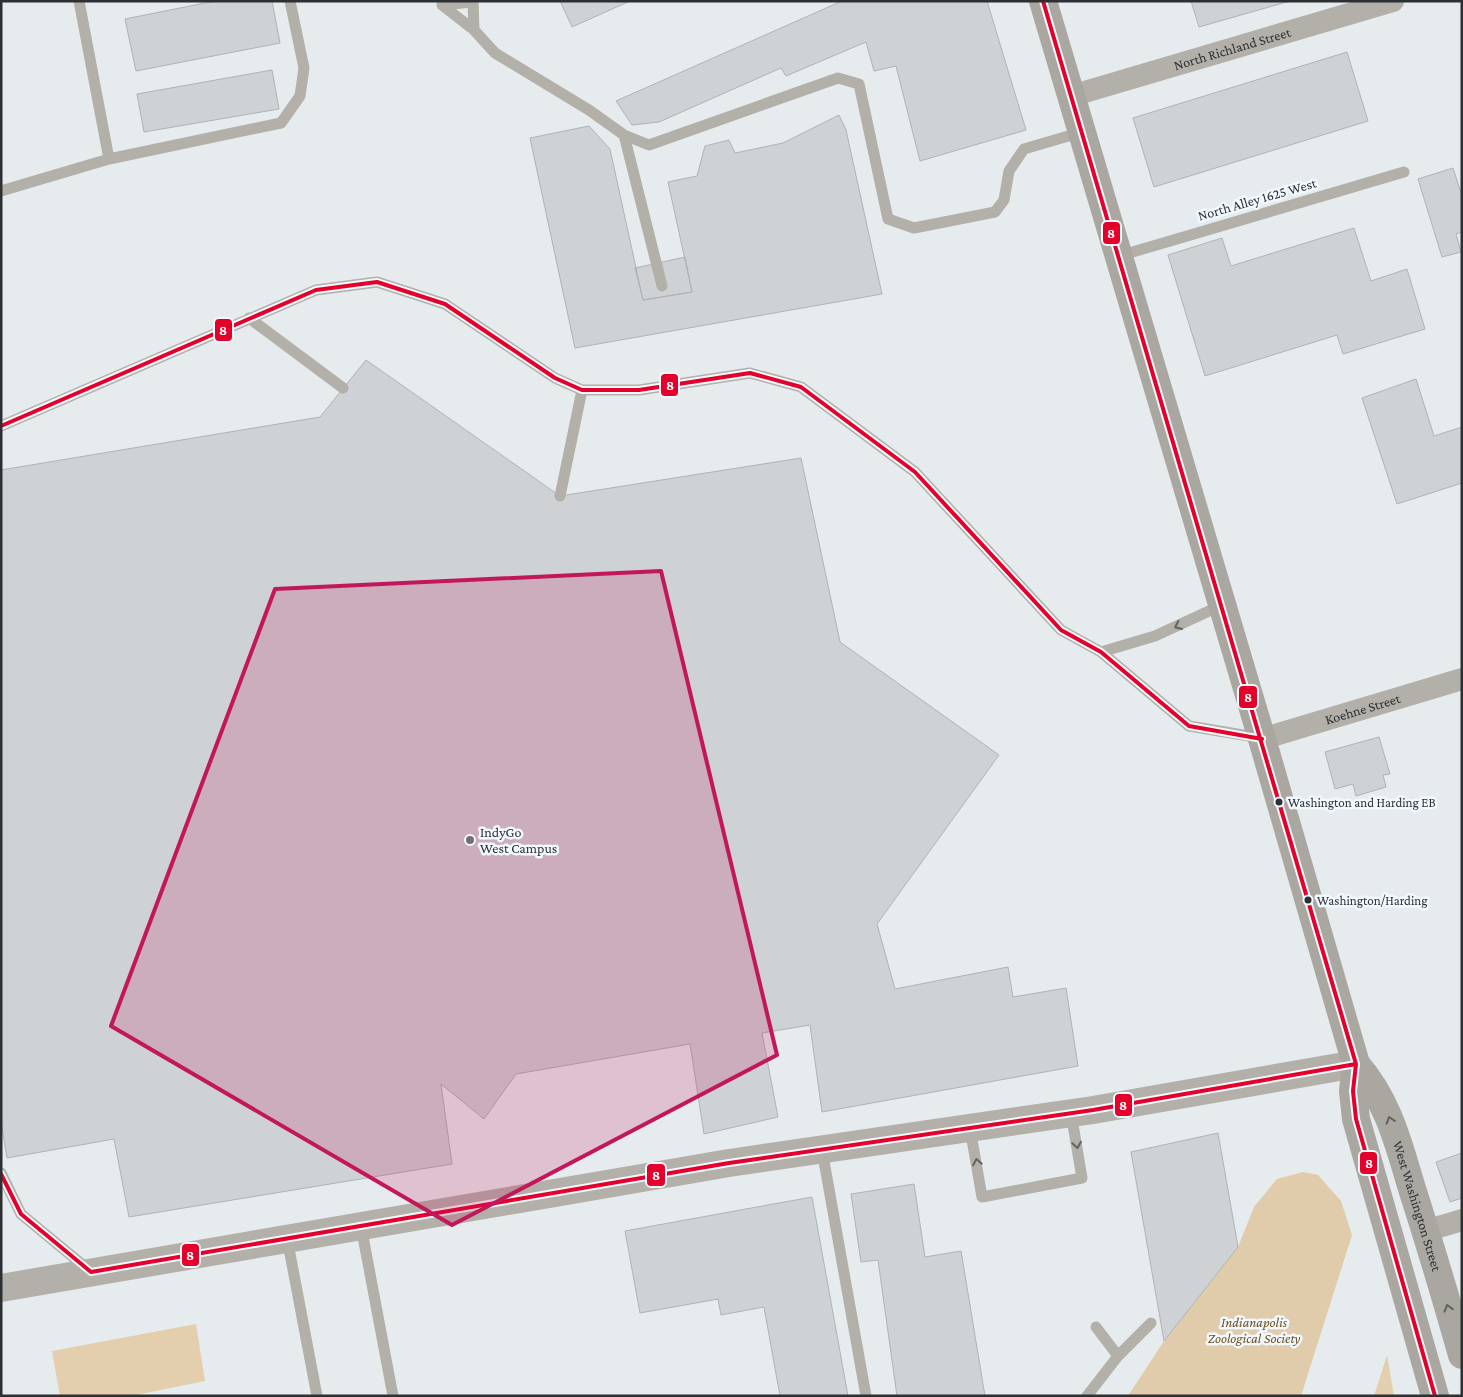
<svg xmlns="http://www.w3.org/2000/svg" width="1463" height="1397" font-family="'Crimson Pro',serif">
<style>
.green{fill:#e3cead}
.forest{fill:#e0cbaa}
.building{fill:#ced2d4;stroke:#afb3b5}
.lines{fill:none;stroke-linecap:round;stroke-linejoin:round}
.service{stroke:#b3afa9;stroke-width:11}
.minor{stroke:#b3afa9;stroke-width:22}
.tertiary{stroke:#b3afa9;stroke-width:28}
.primary{stroke:#aaa7a1;stroke-width:28}
.bus-1-casing{stroke:#f1f9fe;stroke-width:8}
.bus-1{stroke:#e4002b;stroke-width:4}
.oneway{stroke:#626362}
.oneway2{stroke:#5e605f}
.marked{fill:#c2185b;fill-opacity:0.2;stroke:#c2185b;stroke-width:4;stroke-linejoin:round}
.bus-dot{fill:#2c3033;stroke:#f1f9fe;stroke-width:2}
.poi-dot{fill:#6d7174;stroke:#f1f9fe;stroke-width:2}
.labels{text-anchor:middle;dominant-baseline:central;stroke-width:5;stroke-linejoin:round;paint-order:stroke}
.bus-label{font-size:13px;fill:#2c3033;stroke:#f1f9fe;text-anchor:start}
.street-label{font-size:14px;fill:#2c3033;stroke:#f1f9fe}
.poi-label{font-size:14px;fill:#2c3033;stroke:#f1f9fe;text-anchor:start}
.park-label{font-size:14px;font-style:italic;fill:#6d4f20;stroke:#f1f9fe}
.line-badge{stroke:#f1f9fe;stroke-width:2}
.badge-label{font-size:14px;text-anchor:middle;font-weight:bold;fill:#fff}
</style>
<rect width="100%" height="100%" fill="#e6ebee"/>
<path class="green" d="M196,1324L205,1381L131,1396H60L52,1351Z
M1387,1355L1394,1396H1374Z"/>
<path class="forest" d="M1303,1172L1318,1175L1341,1201L1352,1235L1301,1396H1128L1164,1341L1238,1247L1254,1207L1277,1179Z"/>
<path class="building" d="M215,1H272L280,43L136,71L125,19Z
M560,1H630L572,27Z
M842,1H987L1026,130L920,161L896,66L874,71L866,42L786,76L781,68L659,122L632,125L616,101Z
M1191,1H1290L1199,27Z
M1347,52L1368,121L1154,187L1133,118Z
M272,70L279,109L144,132L137,94Z
M839,115L846,130L882,294L575,348L530,138L589,126L610,149L643,300L692,292L668,182L697,176L705,146L729,140L735,153L783,143Z
M1453,168L1462,196V232L1456,234L1461,252L1442,257L1418,179Z
M1354,228L1371,281L1407,269L1425,329L1343,354L1337,335L1205,376L1168,255L1222,238L1231,266Z
M685,257L692,292L643,300L635,268Z
M366,360L560,496L801,458L840,642L999,755L877,924L895,989L1008,967L1013,997L1066,988L1078,1066L822,1112L810,1025L762,1033L778,1117L704,1134L690,1044L516,1074L484,1119L441,1084L452,1164L129,1217L114,1139L7,1158L1,1122V470L320,417Z
M1416,379L1434,436L1462,427V483L1397,504L1362,398Z
M1379,737L1390,774L1383,775L1386,787L1356,796L1353,784L1335,789L1325,752Z
M1218,1133L1238,1247L1164,1341L1131,1152Z
M1462,1153V1198L1450,1202L1436,1162Z
M914,1184L925,1257L961,1251L985,1396H897L878,1260L861,1262L851,1194Z
M812,1197L848,1396H780L764,1307L721,1315L718,1299L640,1313L625,1231Z"/>
<g class="lines">
<path class="service" d="M79,1L109,159L281,123L300,96L304,68L290,1
M473,1L474,30L495,53L589,110L624,135L662,286
M472,2L442,5L474,30
M624,135L649,145L838,78L859,84L888,219L914,228L995,212L1004,200L1009,171L1024,149L1082,132
M1,191L109,159
M1119,256L1404,172
M249,318L343,388
M1,426L316,290L377,282L445,304L555,378L582,390H639L750,373L801,387L915,472L1061,630L1101,652L1189,726L1261,738
M560,496L582,390
M1101,652L1155,636L1222,605
M970,1128L982,1197L1082,1178L1071,1113
M822,1150L866,1396
M1,1173L21,1214L90,1271
M361,1226L393,1396
M287,1238L317,1396
M1096,1327L1118,1356
M1087,1396L1118,1356L1151,1323"/>
<g class="minor">
<path id="s1" d="M1071,96L1393,1"/>
<path id="s2" d="M1262,739L1462,679"/>
<path d="M1425,1231L1462,1220"/>
</g>
<path class="tertiary" d="M1,1288L729,1163L1093,1110L1356,1064"/>
<g class="primary">
<path d="M1043,1L1262,739L1356,1064L1353,1091L1356,1119L1435,1396"/>
<path id="s3" d="M1356,1064C1390,1103 1399,1147 1414,1195C1431,1248 1447,1302 1462,1355"/>
</g>
<g class="bus-1-casing">
<path id="bus-1" d="M1043,1L1356,1064L1353,1091L1356,1119L1435,1396
M1,426L316,290L377,282L445,304L555,378L582,390H639L750,373L801,387L915,472L1061,630L1101,652L1189,726L1262,739
M1,1174L21,1214L91,1272L729,1163L1093,1110L1356,1064"/>
</g>
<use href="#bus-1" class="bus-1"/>
</g>
<defs><path id="oneway-chevron" d="M-2-3.5L2.5 0L-2 3.5" fill="none" stroke-width="1.6" stroke-linecap="round" stroke-linejoin="round" transform="scale(1.25)"/></defs>
<g class="oneway">
<use href="#oneway-chevron" transform="translate(1178 626) rotate(155)"/>
<use href="#oneway-chevron" transform="translate(1077 1145) rotate(81)"/>
<use href="#oneway-chevron" transform="translate(977 1162) rotate(-100)"/>
</g>
<g class="oneway2">
<use href="#oneway-chevron" transform="translate(1390 1120) rotate(-108)"/>
<use href="#oneway-chevron" transform="translate(1448 1308) rotate(-106)"/>
</g>
<path class="marked" d="M661,571L777,1055L452,1225L111,1026L275,589Z"/>
<g class="bus-dot">
<circle cx="1279" cy="802" r="4.5"/>
<circle cx="1308" cy="900" r="4.5"/>
</g>
<circle class="poi-dot" cx="470" cy="840" r="5"/>
<g class="labels">
<g class="bus-label">
<text x="1288" y="802">Washington and Harding EB</text>
<text x="1317" y="900">Washington/Harding</text>
</g>
<g class="street-label">
<text stroke="none"><textPath href="#s1" startOffset="168">North Richland Street</textPath></text>
<text transform="translate(1257 199) rotate(-16)">North Alley 1625 West</text>
<text stroke="none"><textPath href="#s2" startOffset="105">Koehne Street</textPath></text>
<text stroke="none"><textPath href="#s3" startOffset="156">West Washington Street</textPath></text>
</g>
<g class="poi-label">
<text x="480" y="832">IndyGo<tspan x="480" dy="16">West Campus</tspan></text>
</g>
<g class="park-label">
<text x="1254" y="1322">Indianapolis<tspan x="1254" dy="16">Zoological Society</tspan></text>
</g>
</g>
<g class="line-badge">
<rect x="1102" y="221" width="19" height="24" rx="5" fill="#e4002b"/>
<rect x="214" y="318" width="19" height="24" rx="5" fill="#e4002b"/>
<rect x="660" y="373" width="19" height="24" rx="5" fill="#e4002b"/>
<rect x="1238" y="685" width="20" height="24" rx="5" fill="#e4002b"/>
<rect x="1114" y="1093" width="19" height="24" rx="5" fill="#e4002b"/>
<rect x="1359" y="1151" width="19" height="24" rx="5" fill="#e4002b"/>
<rect x="646" y="1163" width="20" height="24" rx="5" fill="#e4002b"/>
<rect x="181" y="1243" width="19" height="24" rx="5" fill="#e4002b"/>
</g>
<g class="badge-label">
<text x="1111" y="238">8</text>
<text x="223" y="335">8</text>
<text x="670" y="390">8</text>
<text x="1248" y="702">8</text>
<text x="1123" y="1110">8</text>
<text x="1369" y="1168">8</text>
<text x="656" y="1180">8</text>
<text x="190" y="1260">8</text>
</g>
<rect width="1463" height="1397" fill="none" stroke="#2c3033" stroke-width="5"/>
</svg>
